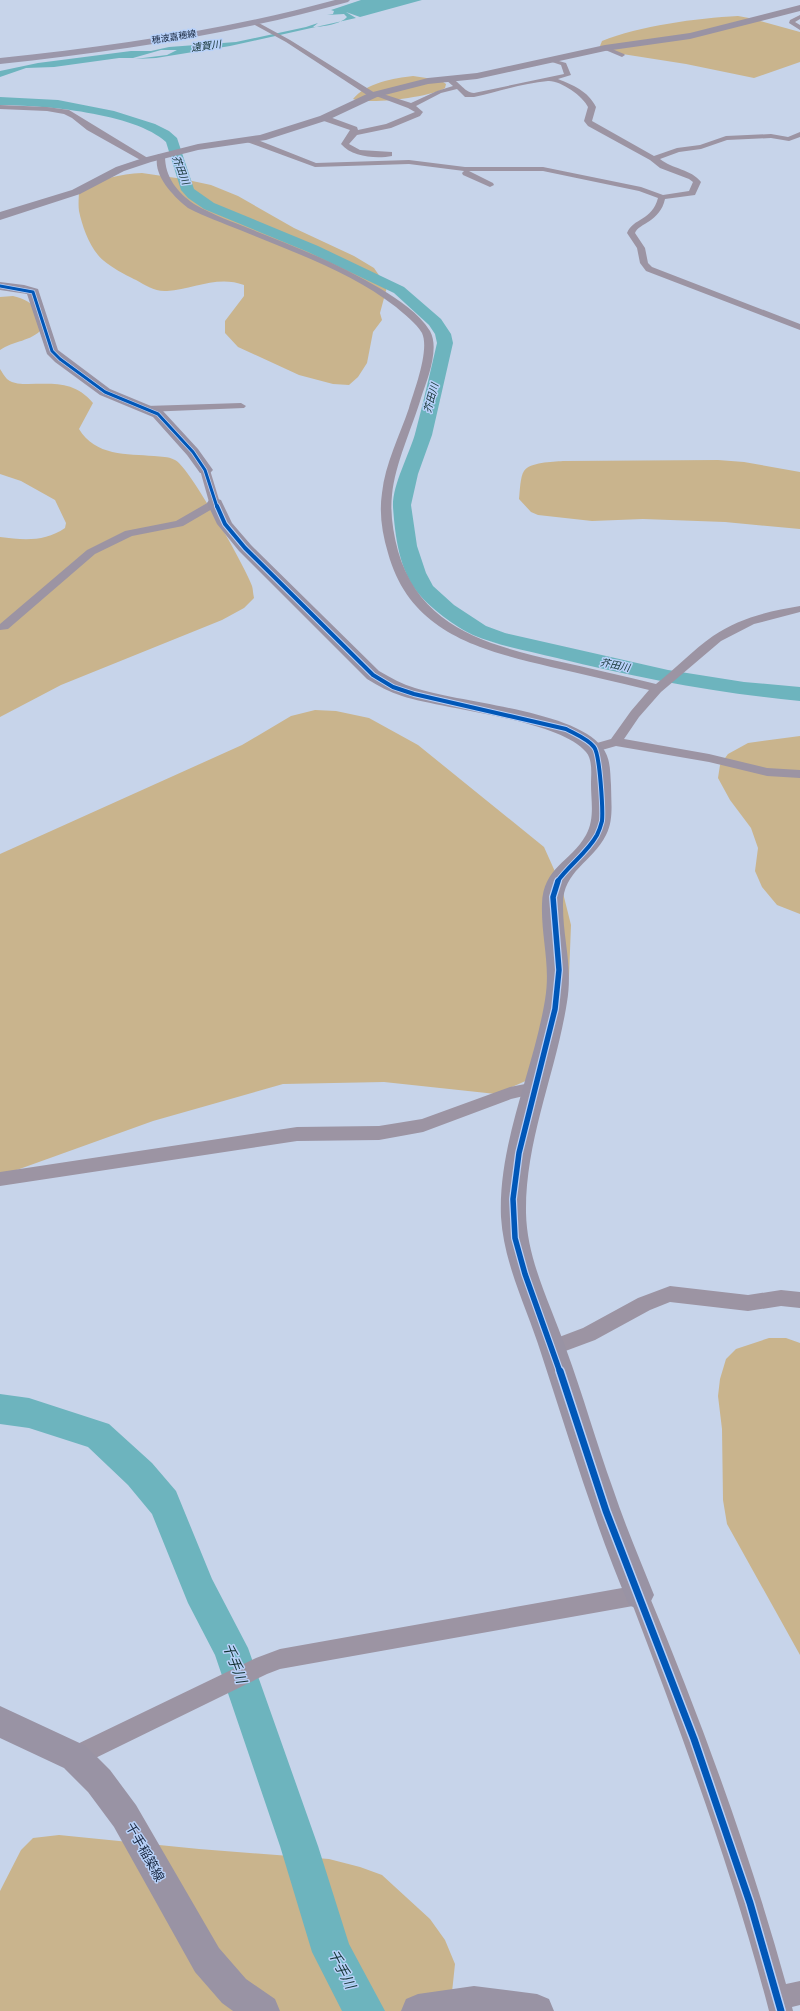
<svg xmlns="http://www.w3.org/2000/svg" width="800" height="2011" font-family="'Asap Condensed','Noto Sans JP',sans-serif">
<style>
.forest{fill:#c9b48d}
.water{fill:#6db4be}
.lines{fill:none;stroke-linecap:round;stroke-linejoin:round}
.river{fill:#6db4be;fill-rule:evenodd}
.street{fill:#9c94a3;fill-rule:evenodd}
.secondary{fill:#9993a4;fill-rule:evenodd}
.primary{fill:#9b97aa;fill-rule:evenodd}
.cycleway-far3-casing{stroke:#b8d1f9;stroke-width:4.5}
.cycleway-far2-casing{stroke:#b8d1f9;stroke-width:6}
.cycleway-far1-casing{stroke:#b8d1f9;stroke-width:8}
.cycleway-casing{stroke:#b8d1f9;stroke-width:10}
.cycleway-far3{stroke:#0057b8;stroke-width:3}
.cycleway-far2{stroke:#0057b8;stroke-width:4}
.cycleway-far1{stroke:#0057b8;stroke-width:5.5}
.cycleway{stroke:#0057b8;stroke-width:7}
.labels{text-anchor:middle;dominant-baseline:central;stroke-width:3;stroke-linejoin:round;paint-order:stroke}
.far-street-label{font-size:9px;fill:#16253e;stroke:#b8d1f9}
.far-water-label{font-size:10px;font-style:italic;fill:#123132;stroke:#b8d1f9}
.near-street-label{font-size:13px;fill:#16253e;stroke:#b8d1f9}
.near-water-label{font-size:14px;font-style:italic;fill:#123132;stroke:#b8d1f9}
</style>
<rect width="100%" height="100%" fill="#c7d4ea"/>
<path class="forest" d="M738,16L749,18L800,32V62L754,78L686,64L616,53L600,46L602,41C639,26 697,18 738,16Z
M413,76L440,80L446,84L445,88C431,97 369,105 353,99C366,83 394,78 413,76Z
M142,173L183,179L211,185L238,196L294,228L354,256L374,268L387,287L380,313L382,320L373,332L367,363L358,377L349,385L333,384L299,375L238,347L225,333V321L244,296V285C218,275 193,289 167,291C155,292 145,285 136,280C125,275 105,264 98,255C88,243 82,225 79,211C78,204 79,196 79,190C99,179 120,174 142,173Z
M13,296C34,301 37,309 42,329C32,341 13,341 0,350V297Z
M0,369C2,372 5,377 7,379C13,384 22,384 28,384C55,384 74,381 93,403L79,429C95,456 127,454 154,456C162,457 167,456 175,460C188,465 246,568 252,586C253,589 253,594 254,598L244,608L222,620L61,685L0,717V537C23,540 45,542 65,528L66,523L55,500L21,481L0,474Z
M718,460L744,462L800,472V529L725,522L643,519L592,521L538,515L531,512L519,499C520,491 520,477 524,471C530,462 552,462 563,461Z
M315,710L336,711L369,718L418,745L544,847L561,885L571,925L569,976L552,1031L530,1079L496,1094L384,1082L283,1084L153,1121L0,1176V854L242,745L291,716Z
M800,736V914L777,905L762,887L755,871L758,848L751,828L730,800L718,778L720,765L728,754L748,743Z
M769,1338H786L800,1343V1655L727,1524L723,1500L722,1429L718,1396L720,1379L726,1359L736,1349Z
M59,1835L199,1849L329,1859L360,1867L382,1875L430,1919L445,1940L455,1964L450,2011H0V1891L21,1850L33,1838Z"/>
<path class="water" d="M361,0H422L360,17L346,12L356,18L230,46L156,58L135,59L167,55L177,50H161L133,58H119L54,67L26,68L0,77V71L38,63L131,51H151L169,47L236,42L306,27L318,23L313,27C322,27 341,24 347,17L344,14L327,15L333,14L334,11L331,10Z"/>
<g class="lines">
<path class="river" d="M0,97L58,100L114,111L155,124L169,131L177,138L194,189L214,203L318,246L404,287L441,319L451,334L453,343L432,435L418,474L411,505L417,546L426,573L433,586L454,605L486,626L505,633L668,670L744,682L800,687V701C717,693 637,678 557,658C529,651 499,646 473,635C456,627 430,608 418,593C399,570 395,535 393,507C392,486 409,455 415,434C423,404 430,373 437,343L435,334L429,325L394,293L308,252L204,209L188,198L181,190L166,142C135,113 42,105 0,105Z
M0,1394L29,1398L109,1424L152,1463L176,1491L212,1579L248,1648L318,1846L349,1944L385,2011H342L312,1952L280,1846L215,1655L188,1603L152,1514L128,1485L88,1447L29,1428L0,1424Z"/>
<path class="street" d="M800,15V19L795,22L800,25V30L789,23L790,20Z
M253,22H257L290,40L375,93H380L411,103L437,91L453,86L446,80V78C457,76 463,93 474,93L564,74L561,65L549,61L552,59L566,63L571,75L558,79C573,85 588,91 596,107L592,121L654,156L677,148L700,145L726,136L771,134L788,137L800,132V137L789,141L771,138L727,140L701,149L679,152L660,159C672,169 691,169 701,182L695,195L665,199C660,222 639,223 635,233L645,248L648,263L652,267L800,324V330L646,271L640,263L637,248L627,233C633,218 652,221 658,198L639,191L543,171H469L493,183L494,185L490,187L463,175L462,173L464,171L409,164L315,167L247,142V138H253L316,163L409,160L465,167H543L641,187L663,195L689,191L693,182L689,179L660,168L650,160L588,126L584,121L588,107C583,96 560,80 548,81C523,83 498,92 474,97H465L457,89L441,93L416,106L423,112L420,116L391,128L357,135L349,144L360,150L392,152V156C376,159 352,157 341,144L350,130L321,120V116H327L357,127L358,130L386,124L415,112L408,108L376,96L370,97L286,42L253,24Z
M605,46L624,54L625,55L622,57L603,49V47Z
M0,105L47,107L69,110L151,160L144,162L87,130L72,118L64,114L47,111L0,109Z
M158,154L165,156C165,177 177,192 194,204C213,215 233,222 253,230C297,247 341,265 381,289C399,300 419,313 430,331C440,349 427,380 421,398C412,428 395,464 392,495C390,513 393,532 398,551C420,628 488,645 557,661C590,668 623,676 656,684C675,669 693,650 713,636C739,618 769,611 800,606V612L754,624L721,641L661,692L639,717L624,739L709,754L767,768L800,770V778L767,776L709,762L616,746L595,752L590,751L589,748L590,745L611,739L631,711L649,690C616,682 583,674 551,667C480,650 410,633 388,553C382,533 379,513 382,493C385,464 400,435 409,408C414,391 430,350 422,333C416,323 405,315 396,307C351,272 293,252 240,230C223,223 205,217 188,208C174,197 151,174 158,154Z
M241,403L246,406L244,408L146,412L141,409L146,406Z
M205,467L210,470L220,503L219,505L183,526L132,536L95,554L8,629L0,630V624L87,550L125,531L176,521L209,502L200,470Z
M535,1082L541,1084L543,1088L541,1092L511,1099L423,1132L379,1140L297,1141L0,1186V1172L297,1127L379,1126L422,1119L510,1087Z
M670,1286L748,1295L781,1290L800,1292V1308L781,1306L748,1311L670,1302L650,1310L595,1340L552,1356L546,1354L543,1348L546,1342L583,1328L638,1298Z
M639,1585L646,1588C700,1717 749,1850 786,1984L800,1981V2005L792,2007L793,2011H769C733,1873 684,1740 633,1606L280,1669L267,1674L75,1768L67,1765L64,1757L67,1749L256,1658L280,1649Z"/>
<path class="secondary" d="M800,5V11L690,39L605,51L477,79L428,84L377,97L328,120L266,140L198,150L151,162L124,171L80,194L0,220V212L72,190L116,167L143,158L198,144L260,135L320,116L369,93L428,78L477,73L605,45L690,33Z
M0,282L24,285L38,289L58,350L110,389L163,411L198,449L213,470L210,473H200L187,455L153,417L100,395L55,362L47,354L27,294L0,290Z
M215,498L221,500L232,523L251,545L379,671C391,678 402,684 415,688C460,703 574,710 602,747C611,758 610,772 611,785C611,802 614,820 606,835C592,863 562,871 563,906C563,940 573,966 567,1002C556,1073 525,1140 526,1213C527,1261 551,1305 566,1349C583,1395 596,1442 613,1489C625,1525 640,1560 654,1595L649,1605L639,1610L629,1605C594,1523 569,1438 541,1353C527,1308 504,1265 501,1217C498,1143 533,1072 545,1000C551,965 541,938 542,904C543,867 571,862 586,835C595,819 591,801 591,784C591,774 593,760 586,752C559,719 445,710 402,696C390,692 378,686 367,679L239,551L217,524L207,503L209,500Z
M0,1706L86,1746L110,1770L136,1805L219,1948L246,1979L275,1999L280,2011H233L222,2003L195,1972L114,1827L88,1792L64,1768L0,1738Z
M474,1986L537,1994L549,1999L554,2011H401L406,1999L418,1994Z"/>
<path class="primary" d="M335,0H350L348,2C234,34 118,51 0,64V58C113,46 225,30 335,0Z"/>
<g class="cycleway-far3-casing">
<path id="cycleway-far3" d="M0,286L33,292L52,351L60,359L105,392L158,414L193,452L205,470L217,507"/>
</g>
<g class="cycleway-far2-casing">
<path id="cycleway-far2" d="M217,506L225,524L245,548L373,675L393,687L414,694L566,729C575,734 588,739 594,747C600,754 603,810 602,821C601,825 599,831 597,835C587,853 569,865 557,882"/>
</g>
<g class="cycleway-far1-casing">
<path id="cycleway-far1" d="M558,881L553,897L559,970L555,1009L519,1153L513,1199L515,1238L525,1274L560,1372"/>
</g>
<g class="cycleway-casing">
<path id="cycleway" d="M560,1371L606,1511L694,1739L750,1903L781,2011"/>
</g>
<use href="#cycleway-far3" class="cycleway-far3"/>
<use href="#cycleway-far2" class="cycleway-far2"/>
<use href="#cycleway-far1" class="cycleway-far1"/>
<use href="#cycleway" class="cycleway"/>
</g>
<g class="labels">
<g class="far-street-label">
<text transform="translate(174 37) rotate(-9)">穂波嘉穂線</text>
</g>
<g class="far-water-label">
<text transform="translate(206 46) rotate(-7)">遠賀川</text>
<text transform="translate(181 170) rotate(69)">芥田川</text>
<text transform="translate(431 398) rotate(-75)">芥田川</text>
<text transform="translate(615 665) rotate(11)">芥田川</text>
</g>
<g class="near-street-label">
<text transform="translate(145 1852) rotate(61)">千手稲築線</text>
</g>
<g class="near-water-label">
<text transform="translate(235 1663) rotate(69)">千手川</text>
<text transform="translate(342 1969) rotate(63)">千手川</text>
</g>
</g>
</svg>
